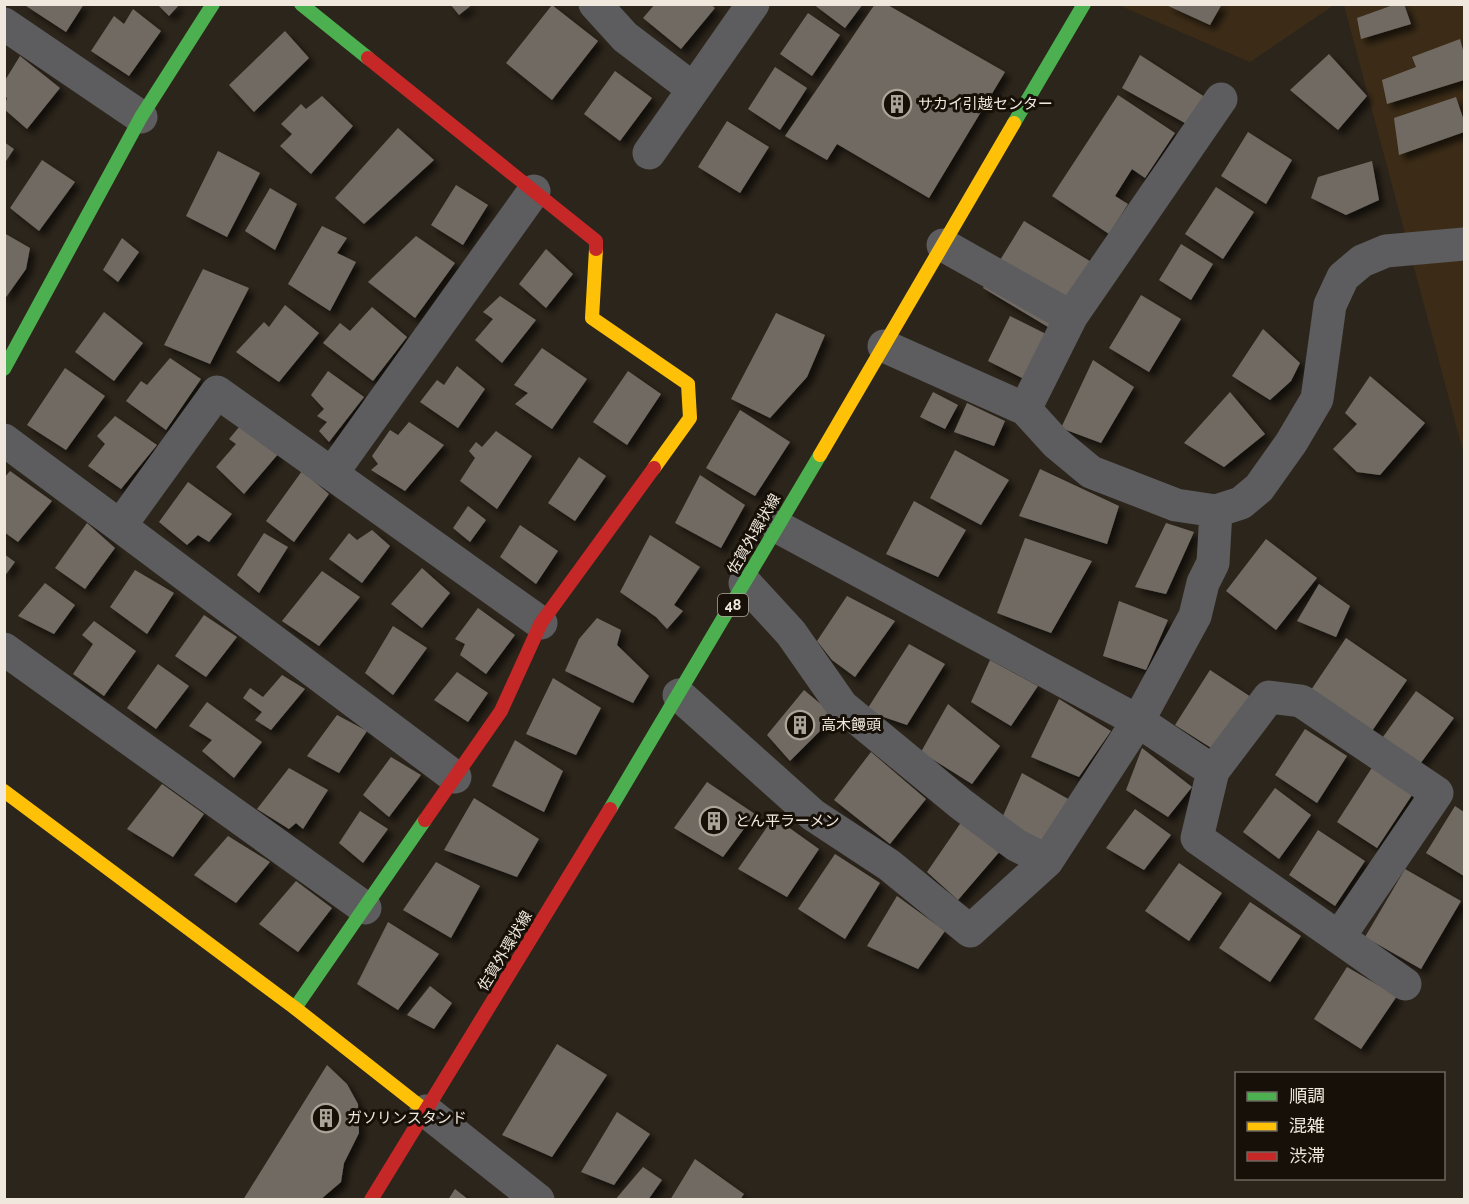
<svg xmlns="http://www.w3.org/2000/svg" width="1469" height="1204" font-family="Raleway,'Noto Sans JP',sans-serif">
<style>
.built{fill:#3c2c17}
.building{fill:#716b63;filter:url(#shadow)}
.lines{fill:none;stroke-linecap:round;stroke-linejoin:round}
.street{stroke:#5d5c5e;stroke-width:33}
.fast{stroke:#4caf50;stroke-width:14}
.slow{stroke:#ffc107;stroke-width:14}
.jam{stroke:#c62828;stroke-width:14}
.labels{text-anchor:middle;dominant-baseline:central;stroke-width:6;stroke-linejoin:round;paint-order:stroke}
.shield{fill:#161009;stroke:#afa79d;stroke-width:1.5}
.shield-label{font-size:14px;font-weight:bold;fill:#f0e8dd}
.poi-label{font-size:15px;fill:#f0e8dd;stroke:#161009;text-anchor:start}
.street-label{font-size:15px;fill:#f0e8dd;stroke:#161009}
</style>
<defs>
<filter id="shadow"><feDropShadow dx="5.5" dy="5.5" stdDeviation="3" flood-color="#0009"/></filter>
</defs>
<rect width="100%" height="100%" fill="#2c251b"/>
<path class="built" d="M1125,4L1334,5L1250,62L1123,7Z
M1344,5H1464V455Z"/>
<path class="building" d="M23,4H84L66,32Z
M157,4H180L169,16Z
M450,4H473L459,15Z
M655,4H710L715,8L681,49L643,18Z
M813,4H863L845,28Z
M875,4H886L1005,72L929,198L837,144L827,160L785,136Z
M1164,4H1222L1210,25Z
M1396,4H1404L1411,24L1361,39L1357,18Z
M552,5L598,41L552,100L506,63Z
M133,9L161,31L129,76L91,51L114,16L124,24Z
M808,13L840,35L812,76L780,54Z
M285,31L309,58L254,112L229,85Z
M1460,39L1464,54V80L1387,104L1382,80L1416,67L1412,57Z
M1329,54L1367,96L1338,130L1290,90Z
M1140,55L1208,99L1192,127L1122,88Z
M20,56L60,88L27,129L4,109L7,98L4,95V82Z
M775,67L807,88L780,130L748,109Z
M615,71L652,98L620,141L584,114Z
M1118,95L1175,133L1145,178L1132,169L1115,196L1128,204L1109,234L1052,196Z
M322,96L353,126L311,174L280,146L292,134L281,124L301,104L306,109Z
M1456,97L1464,121V132L1399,155L1394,118Z
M727,121L769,147L740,193L698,167Z
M398,128L434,160L364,224L335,198Z
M1248,132L1292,160L1266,204L1221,176Z
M4,142L14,149L4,164Z
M218,151L260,173L227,237L186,216Z
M42,160L75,182L39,231L10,208Z
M1372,161L1379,200L1346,215L1311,198L1318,177Z
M456,185L488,205L463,245L431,225Z
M1216,187L1254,212L1223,259L1185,234Z
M270,188L297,204L275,250L245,231Z
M1024,221L1098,266L1058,333L983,288Z
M322,226L347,238L337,253L356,262L330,311L288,284Z
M4,233L30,248L26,269L4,300Z
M416,236L455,263L415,318L368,282Z
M122,238L139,252L118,282L103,270Z
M1181,244L1213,264L1191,300L1159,280Z
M546,249L573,274L546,308L519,284Z
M203,269L249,288L210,364L164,345Z
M1141,295L1181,319L1149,372L1109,348Z
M500,296L536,320L502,363L475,340L493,319L483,312Z
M285,305L319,333L279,382L236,352L264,322L269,327Z
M372,307L407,337L373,381L323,343L340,323L350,331Z
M104,312L143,343L114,381L75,352Z
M776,313L825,335L807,377L770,418L731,399Z
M1010,316L1054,338L1032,383L988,361Z
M1263,329L1300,363L1291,381L1270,400L1232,376Z
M542,348L587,379L552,429L515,404L528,393L514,385Z
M170,358L201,379L166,430L126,401L141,381L147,385Z
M1093,360L1134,387L1101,443L1061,428Z
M457,366L485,389L458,428L420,402L437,380L444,385Z
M65,368L105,396L66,450L27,425Z
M328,371L364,397L329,442L319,431L327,422L317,416L324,409L311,395Z
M628,371L661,394L627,445L593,422Z
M1370,376L1425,423L1380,475L1357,472L1333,449L1357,424L1345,413Z
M933,392L958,405L945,429L920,417Z
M1230,392L1265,434L1224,467L1184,443Z
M967,403L1005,421L994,446L954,432Z
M740,410L790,442L755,496L706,468Z
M115,416L157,445L121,489L88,466L105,444L97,436Z
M409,422L444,445L405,491L371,470L378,464L372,456L390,430L398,435Z
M240,426L279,453L244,494L216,467L236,444L229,439Z
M496,431L532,456L497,509L460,481L475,458L469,451L476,442L482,447Z
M955,450L1009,480L981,525L930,498Z
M579,457L606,476L575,521L548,503Z
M1040,469L1119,506L1107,544L1019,516Z
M10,471L52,501L18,542L4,532V478Z
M302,471L329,494L294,542L266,521Z
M700,475L745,505L721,548L675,523Z
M188,482L232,514L209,542L198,535L187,545L159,522Z
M914,501L966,530L938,577L886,554Z
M468,506L486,520L470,542L453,528Z
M87,523L115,548L85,589L55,568Z
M1166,523L1194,532L1166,594L1135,587Z
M520,525L558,551L536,584L500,557Z
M372,530L390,546L362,583L329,559L349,533L357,540Z
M264,533L288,547L259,593L237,575Z
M650,535L700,567L674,605L683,611L667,629L656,617L620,592Z
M1025,538L1092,561L1051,633L997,613Z
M1266,539L1317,578L1276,630L1226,591Z
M4,554L15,562L4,577Z
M422,568L450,593L422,628L391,604Z
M135,570L174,593L147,634L110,607Z
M322,571L360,597L319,646L282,621Z
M45,583L75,605L54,634L18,616Z
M1319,584L1350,606L1336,637L1297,621Z
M847,596L895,621L855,677L832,660L817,641Z
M1119,601L1168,620L1146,670L1103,656Z
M478,608L515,635L486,674L460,655L465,644L455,639Z
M204,615L237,637L206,677L175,656Z
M597,618L621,630L617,645L649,676L633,703L565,671L579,639Z
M94,621L136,651L104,696L73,674L93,644L82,635Z
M393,626L427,648L393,695L365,673Z
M1346,638L1407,680L1372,731L1311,690Z
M909,644L945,664L907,725L866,711Z
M990,660L1038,686L1011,726L971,702Z
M158,664L189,686L156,729L127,708Z
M1210,670L1251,697L1216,751L1175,725Z
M457,672L488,693L468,722L434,700Z
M282,675L305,689L271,730L255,720L262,712L243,698L250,688L263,697Z
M553,678L601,708L576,755L526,734Z
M804,690L835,716L790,761L767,735Z
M1416,691L1454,718L1420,764L1383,737Z
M1059,699L1111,731L1079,777L1031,757Z
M207,702L262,742L234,778L202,751L212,740L189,726Z
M948,704L1000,746L972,784L921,752Z
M337,715L367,731L339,773L307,756Z
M1305,729L1347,756L1317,803L1275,775Z
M515,740L563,771L544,812L492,786Z
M1142,748L1192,787L1168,817L1126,790Z
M871,752L926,799L890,844L834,800Z
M391,757L421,775L389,817L363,795Z
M1373,766L1414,792L1377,848L1337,822Z
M289,768L328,790L303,829L296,823L289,829L257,809Z
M1022,773L1070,800L1041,842L1002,818Z
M707,782L755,814L723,857L674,828Z
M162,784L204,814L173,857L127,829Z
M1275,788L1311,815L1279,859L1243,832Z
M474,798L539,839L517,877L444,850Z
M1455,806L1464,812V876L1426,853Z
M1135,809L1171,835L1144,870L1106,848Z
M360,811L388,829L363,863L339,843Z
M774,817L819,849L787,897L738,869Z
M962,821L1001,850L958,900L927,872Z
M1318,830L1365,861L1335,906L1289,875Z
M228,836L270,862L236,903L194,875Z
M835,854L880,883L845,939L798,909Z
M436,862L480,886L451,938L403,910Z
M1179,863L1222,893L1189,941L1145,911Z
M1405,869L1461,901L1421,969L1365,937Z
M296,881L332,908L298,952L259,924Z
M897,896L945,931L918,969L867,946Z
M1250,902L1301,936L1270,982L1219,948Z
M388,922L439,954L398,1010L357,984Z
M1347,967L1397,996L1361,1049L1314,1019Z
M430,986L452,1003L434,1029L407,1015Z
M557,1044L607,1075L552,1157L502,1135Z
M327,1065L347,1084L358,1104L359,1133L344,1163L341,1182L320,1200H243Z
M617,1112L650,1134L614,1185L581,1172Z
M695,1159L744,1194L740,1200H670Z
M643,1167L662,1180L648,1200H615Z
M455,1189L469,1200H448Z"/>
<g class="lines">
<path class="street" d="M595,4L625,37L692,88
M4,24L141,117
M649,153L753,4
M943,245L1071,317L1025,409
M1071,317L1221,99
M884,346L1025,409L1056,443L1091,472L1176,505L1216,511L1241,503L1259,488L1291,443L1317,399L1330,305L1343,277L1362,261L1386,251L1464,244
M4,440L120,526L217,392L541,623
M333,472L534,191
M120,526L455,777
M778,527L1138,721L1213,771L1197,838L1405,984
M745,583L791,633L842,706L961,804L1016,845L1047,861
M4,649L365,908
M679,695L813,815L889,865L970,931L1047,861L1138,721L1195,616L1203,583L1213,563L1216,511
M1213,771L1269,697L1301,701L1437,793L1339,937
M426,1111L538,1200"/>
<path class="fast" d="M301,4L368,58
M1014,123L1084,4
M4,369L141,117L213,4
M610,809L820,455
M295,1008L425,820"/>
<path class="slow" d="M596,249L592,318L688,384L690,418L654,468
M820,455L1014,123
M4,791L295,1008L426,1111"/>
<path class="jam" d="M368,58L596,241V249
M425,820L501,711L541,623L654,468
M371,1200L610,809"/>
</g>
<defs>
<g id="building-ring" transform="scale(1.5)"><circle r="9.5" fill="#161009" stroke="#aba499" stroke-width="1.5"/><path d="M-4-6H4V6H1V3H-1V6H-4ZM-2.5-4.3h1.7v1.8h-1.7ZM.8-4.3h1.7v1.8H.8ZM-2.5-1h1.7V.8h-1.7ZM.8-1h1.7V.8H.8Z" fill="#aba499"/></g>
</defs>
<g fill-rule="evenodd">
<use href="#building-ring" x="897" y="104"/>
<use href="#building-ring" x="800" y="725"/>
<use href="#building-ring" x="714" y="821"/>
<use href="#building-ring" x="326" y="1118"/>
</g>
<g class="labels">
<rect class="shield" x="718" y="594" width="30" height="22" rx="4.5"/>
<g class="shield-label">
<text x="733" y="605">48</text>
</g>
<g class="poi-label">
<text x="918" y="104">サカイ引越センター</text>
<text x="821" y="725">高木饅頭</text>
<text x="735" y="821">とん平ラーメン</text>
<text x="347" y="1118">ガソリンスタンド</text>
</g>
<g class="street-label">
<text transform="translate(754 534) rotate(-60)">佐賀外環状線</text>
<text transform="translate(505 951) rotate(-59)">佐賀外環状線</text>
</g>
</g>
<rect width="1469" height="1204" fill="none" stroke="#f0e8dd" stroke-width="12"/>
<rect x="1235" y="1072" width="210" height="108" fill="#161009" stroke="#6d665e" stroke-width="1.5"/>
<rect x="1247" y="1092" width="30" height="9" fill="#4caf50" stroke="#6d665e" stroke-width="1.5"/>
<text x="1289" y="1102" font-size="18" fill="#f0e8dd">順調</text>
<rect x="1247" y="1122" width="30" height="9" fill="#ffc107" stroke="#6d665e" stroke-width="1.5"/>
<text x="1289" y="1132" font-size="18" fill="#f0e8dd">混雑</text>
<rect x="1247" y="1152" width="30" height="9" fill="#c62828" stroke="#6d665e" stroke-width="1.5"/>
<text x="1289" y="1162" font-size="18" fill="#f0e8dd">渋滞</text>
</svg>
